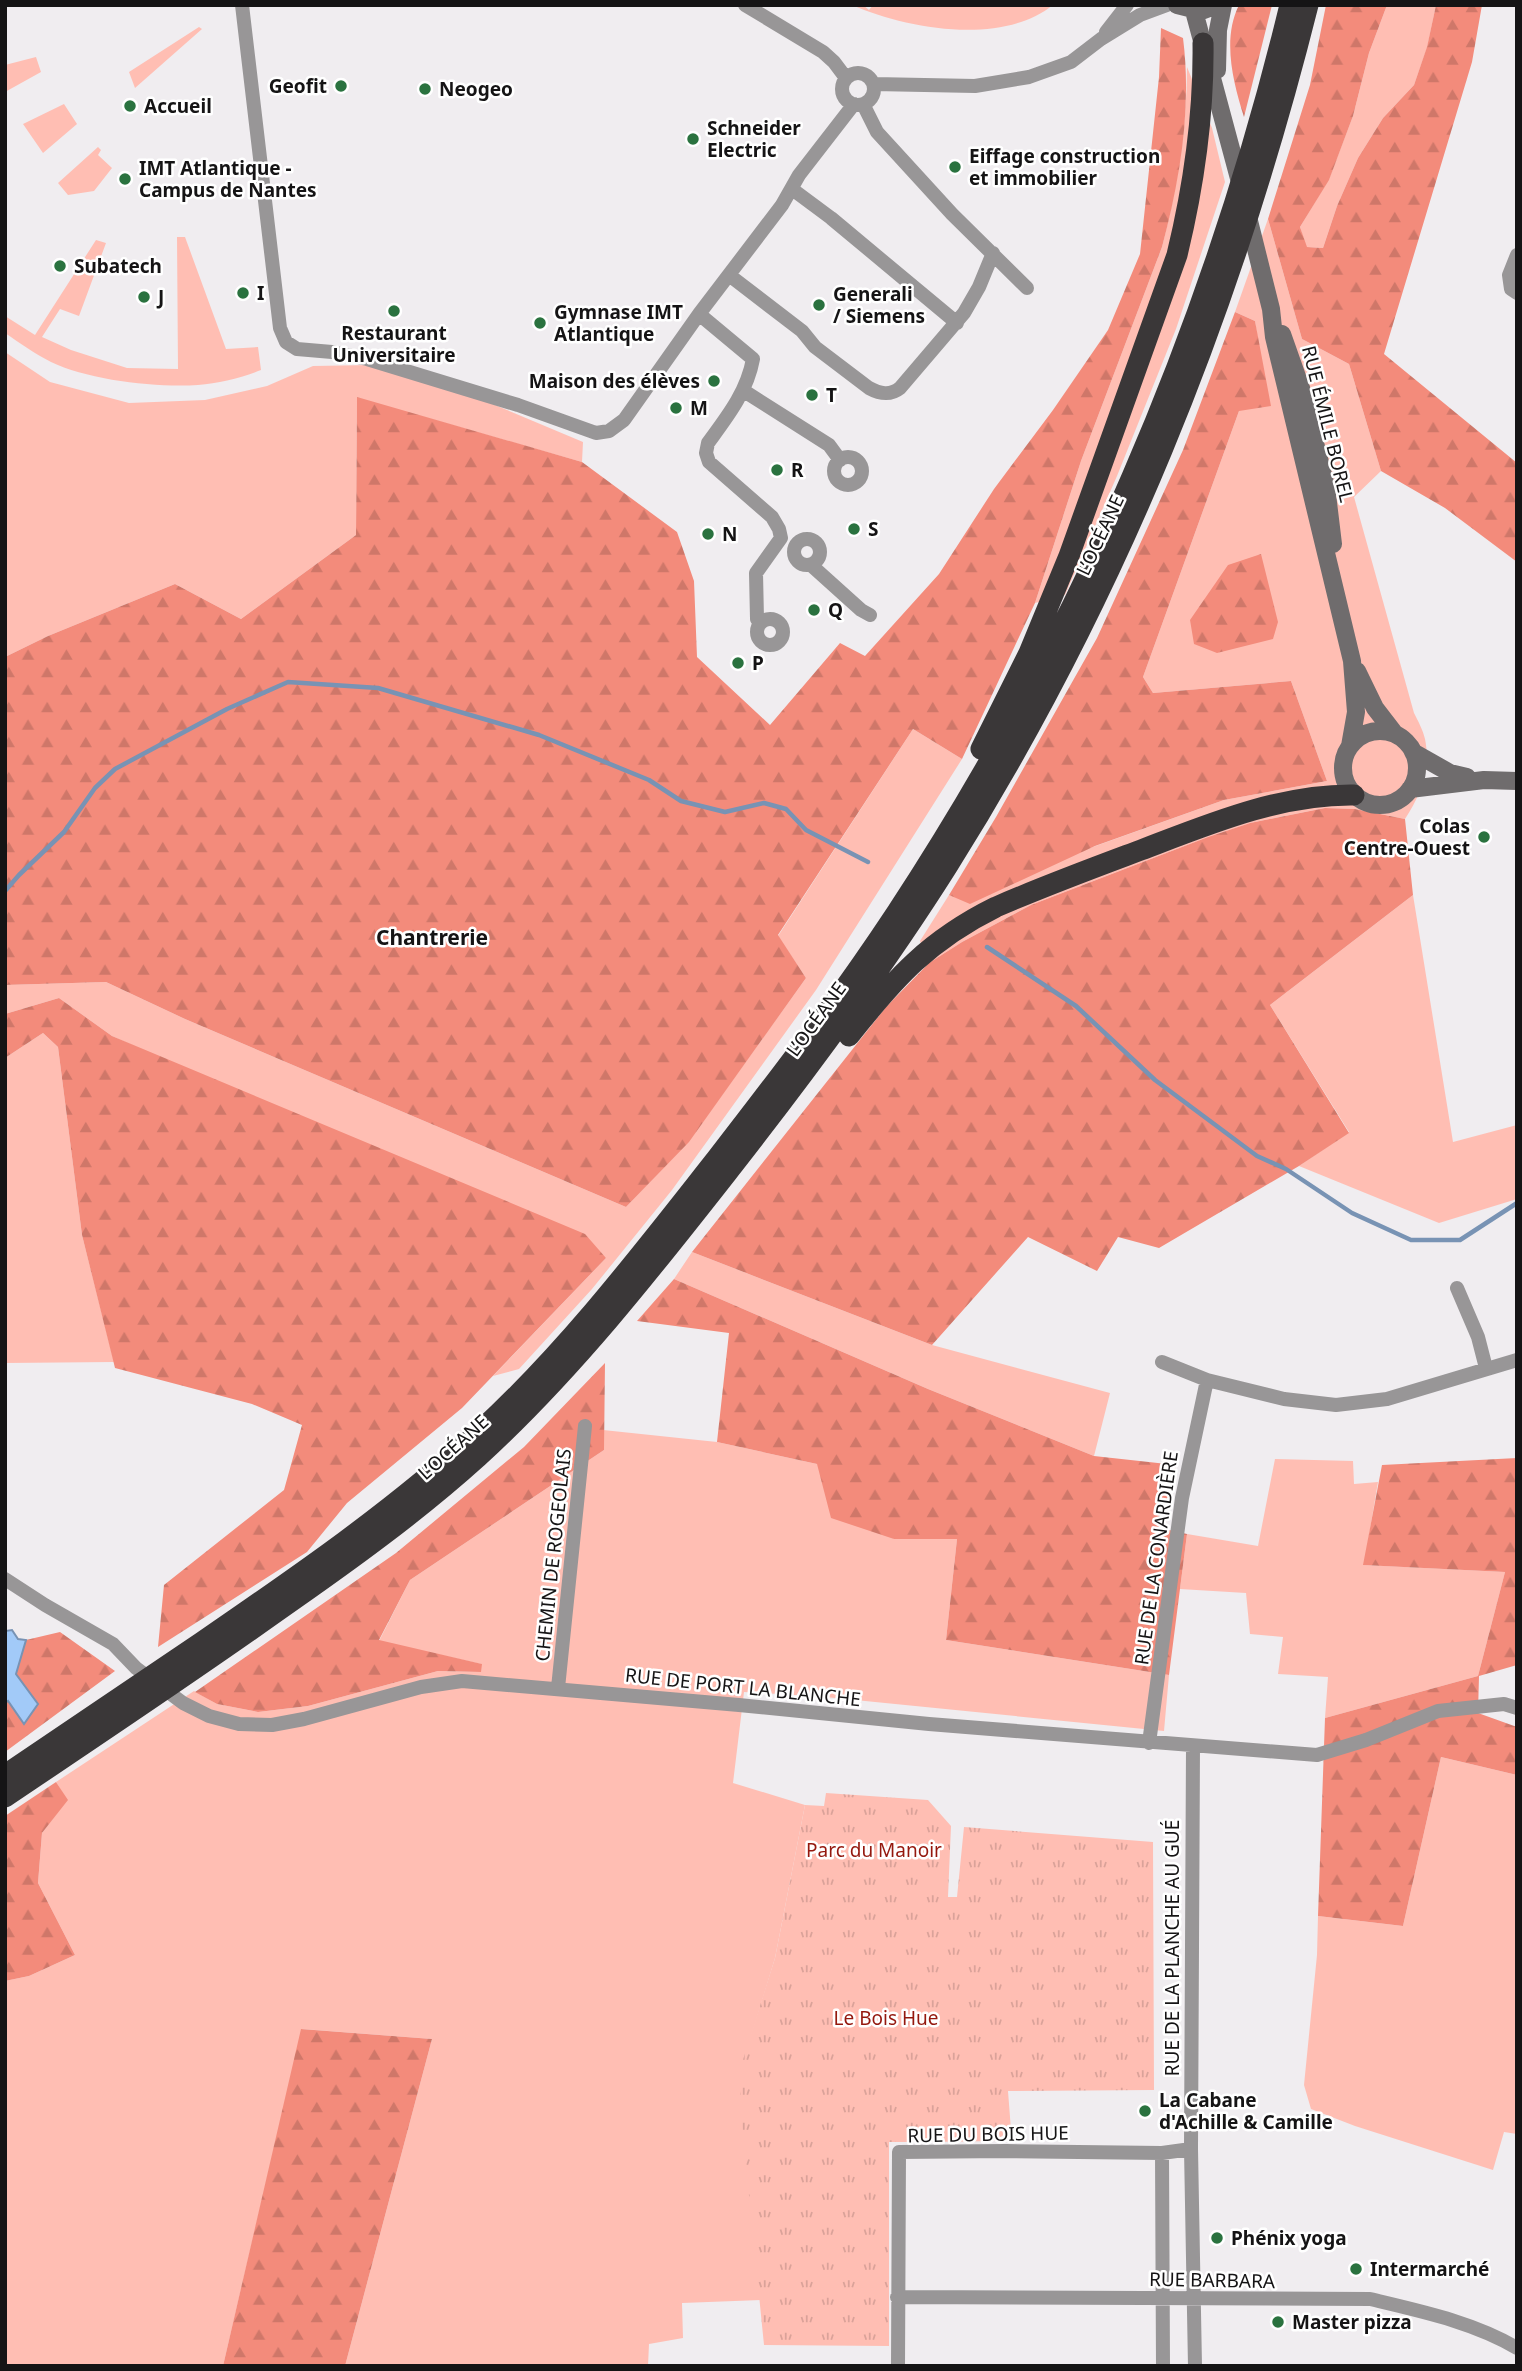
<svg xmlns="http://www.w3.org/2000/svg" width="1522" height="2371" font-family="'Noto Sans',sans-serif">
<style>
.green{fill:#ffbeb3}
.forest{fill:url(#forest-firs)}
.park{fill:url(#park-tufts)}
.water{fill:#a2caf8;stroke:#7893b4;stroke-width:2}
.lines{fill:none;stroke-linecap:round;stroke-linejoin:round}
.stream{stroke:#7893b4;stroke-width:4.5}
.street{stroke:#989697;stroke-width:14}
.secondary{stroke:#6f6c6d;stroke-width:18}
.highway{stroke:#3a3738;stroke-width:21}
.poi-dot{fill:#2a723f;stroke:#fff;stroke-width:2.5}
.labels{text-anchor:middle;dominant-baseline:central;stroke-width:5;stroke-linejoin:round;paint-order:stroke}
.poi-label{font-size:19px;font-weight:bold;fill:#151415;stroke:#fff;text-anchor:start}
.street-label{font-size:19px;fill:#151415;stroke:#fff}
.park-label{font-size:19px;fill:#94180e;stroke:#fff}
.neighbourhood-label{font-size:21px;font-weight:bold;fill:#151415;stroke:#fff}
</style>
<defs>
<pattern id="forest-firs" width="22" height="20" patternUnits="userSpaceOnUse" patternTransform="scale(1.75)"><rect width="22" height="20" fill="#f38b7b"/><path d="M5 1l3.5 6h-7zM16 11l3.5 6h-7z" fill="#cf7769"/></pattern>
<pattern id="park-tufts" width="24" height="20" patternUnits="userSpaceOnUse" patternTransform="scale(1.75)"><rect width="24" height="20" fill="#ffbeb3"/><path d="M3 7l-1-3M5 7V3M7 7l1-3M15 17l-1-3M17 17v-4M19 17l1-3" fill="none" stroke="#daa299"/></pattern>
</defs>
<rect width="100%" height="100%" fill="#f0edf0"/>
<path class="green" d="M852,5H863L869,10L873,5H1053C1002,46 907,29 852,5Z
M1387,5H1436L1427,48L1414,85L1383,118L1358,158L1337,206L1323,248L1306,247L1300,227L1329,179L1353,116L1369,53Z
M199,27L202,29L135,88L129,72Z
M36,57L41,72L5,92V65Z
M1187,67L1212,128L1225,182L1176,329L1117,476L1065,595L1035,603L1081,461L1162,247C1177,189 1187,127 1187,67Z
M64,104L77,124L43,153L23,124Z
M98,147L101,150L98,155L112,168L94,191L68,195L58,183Z
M1268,219L1302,339L1349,364L1381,471L1354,497L1414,713C1418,721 1423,730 1425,739C1431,768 1421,795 1405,819L1355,809L1325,808L1250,823L1208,837L1031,905L962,942L929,963L920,941L949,895L956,896L1224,800L1327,781L1291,681L1153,693L1143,677L1239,411L1259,348L1255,321L1235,312Z
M177,237H185L226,349L258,347L261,370C241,378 219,383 198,385C157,388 88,380 51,362C35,354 20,343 5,333V316L35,335L96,240L106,243L79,316L60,309L42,337L71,350L127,368L178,369Z
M5,352L50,382L129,403L205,400L267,386L313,366L372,365L483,400L583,442L582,462L357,398L356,535L241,619L175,584L48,636L5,657Z
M913,729L962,759L816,990L672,1190L592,1289L519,1369L493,1376L606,1258L112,1036L59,998L5,1014V985L106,982L185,1019L626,1207L689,1141L806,978L778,936Z
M1413,895L1453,1142L1517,1125V1199L1439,1223L1299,1166L1349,1132L1270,1005Z
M43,1033L58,1047L82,1235L114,1362L5,1363V1058Z
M692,1252L932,1345L1110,1393L1094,1456L928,1389L674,1279Z
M603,1430L717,1442L817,1464L894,1539H957L946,1640L1169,1675L1164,1731L825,1697L744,1692L733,1783L805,1805L775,1958L743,2063L1011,2130L994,2141L889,2142L761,2300L682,2303L683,2338L649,2344L648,2366H345L432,2039L302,2029L223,2366H5V1981L29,1976L75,1955L38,1883L42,1833L67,1800L56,1782L194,1691L217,1704L258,1712L308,1706L438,1671L481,1672V1664L379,1641L410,1580L604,1450Z
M1275,1459L1353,1461L1354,1484L1378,1482L1364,1565L1505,1572L1478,1676L1325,1718L1328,1677L1278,1674L1283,1637L1250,1634L1246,1593L1180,1589L1187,1534L1258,1546Z
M1441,1757L1517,1775V2134L1504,2132L1493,2170L1355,2126L1311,2109L1304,2085L1317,1955L1318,1916L1403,1926Z"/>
<path class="forest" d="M1239,5H1272L1244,117C1233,82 1222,39 1239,5Z
M1326,5H1387L1369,53L1353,116L1329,180L1300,227L1307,247L1323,248L1337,206L1358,158L1383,118L1414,85L1427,47L1436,5H1482L1472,62L1384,354L1517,463V562L1445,508L1381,471L1349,364L1302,339L1268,219L1310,85Z
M1161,28L1183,38C1192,108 1180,180 1162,247L1081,461L1035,603L962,759L913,729L778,935L806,978L689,1142L626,1207L185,1019L106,982L5,985V657L48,636L175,584L241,619L356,535L357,397L582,462L677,532L694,581L697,657L770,725L840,643L865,656L939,574L994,489L1053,410L1108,330L1140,254L1159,77Z
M1235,312L1255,321L1271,406L1239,411L1143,677L1153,693L1291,681L1327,781L1224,800L1095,846L970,904L949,895L996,817L1097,638L1183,450Z
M1261,554L1278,622L1273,639L1217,653L1194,644L1190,620L1228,565Z
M1325,808L1355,809L1405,819L1413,895L1270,1005L1349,1133L1299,1166L1159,1248L1118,1237L1097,1271L1028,1237L932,1345L692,1252L886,1007L929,963L962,942L1031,905L1208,837L1250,823Z
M59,998L112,1036L585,1234L606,1258L462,1408L347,1503L307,1552L158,1647L164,1585L284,1490L302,1425L252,1404L115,1368L82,1235L58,1047L43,1033L5,1058V1014Z
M674,1279L928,1389L1094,1456L1176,1465L1165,1529L1187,1534L1169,1675L946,1640L957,1539H894L831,1518L817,1464L717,1442L729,1333L637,1321Z
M605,1363L604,1450L410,1580L379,1640L482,1664L481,1672L438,1671L308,1706L258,1712L217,1704L195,1692L396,1553L524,1447Z
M1517,1458V1665L1479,1676L1478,1713L1517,1727V1775L1441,1757L1403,1926L1318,1916L1325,1718L1478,1676L1505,1572L1363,1565L1382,1465Z
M60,1632L115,1671L5,1752V1703L26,1640Z
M56,1782L68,1800L42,1833L38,1883L75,1955L29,1976L5,1981V1816Z
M301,2029L432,2039L345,2366H223Z"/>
<path class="park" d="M826,1793L928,1800L951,1826L948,1897H957L964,1827L1153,1842L1154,2090L1008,2091L1011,2130L994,2141L889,2142V2346L764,2345L740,2106L742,2063L775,1958L805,1805L824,1806Z"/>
<path class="water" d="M12,1630L18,1639L26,1640L16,1674L38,1704L24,1724L8,1701L5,1703V1631Z"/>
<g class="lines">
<path class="stream" d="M5,891L19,875L64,832L95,788L115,769L227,709L288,682L378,688L539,735L649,780L681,801L725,812L764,803L786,809L806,830L868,862
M987,947L1076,1006L1155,1080L1257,1156L1286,1169L1352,1213L1411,1240H1460L1517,1203"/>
<path class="street" d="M242,5L280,328L286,342L297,349L332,352L367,359L518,405L596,433L609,431L624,420L699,314L782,205L799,175L854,104
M745,5L823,52L834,62L846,78
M1106,32L1127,5
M842 89a16 16 0 1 1 32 0a16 16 0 1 1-32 0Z
M874,84L975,86L1029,77L1071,62L1101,39L1140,15L1167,5
M863,104L877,132L952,214L1027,288
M792,189L831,218L957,323
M1517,255L1509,275L1511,289L1517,293
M729,275L802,331L815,347L869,388C880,394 890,396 900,388L964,313L979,287L993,253
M699,314L753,359C747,392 727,417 708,443L706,453L709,462L772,517L779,529L781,538L756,573L757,619L760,624
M744,391L829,445L840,460
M834 471a14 14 0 1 1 28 0a14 14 0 1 1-28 0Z
M794 552a13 13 0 1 1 26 0a13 13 0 1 1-26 0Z
M811,565L861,610L870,615
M757 632a13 13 0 1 1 26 0a13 13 0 1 1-26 0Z
M1457,1288L1478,1337L1486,1368
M1162,1362L1207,1380L1284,1399L1336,1405L1387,1399L1517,1360
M5,1579L45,1605L113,1644L136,1668L183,1703L209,1716L239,1724L272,1725L304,1719L421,1687L462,1681L739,1705L929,1724L1317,1755L1366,1740L1438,1711L1504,1704L1517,1708
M558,1688L585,1426
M1149,1743L1182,1498L1207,1380
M1191,2149L1193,1747
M1162,2153L1163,2366
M897,2297L1370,2299C1420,2311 1473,2322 1517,2348
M898,2366L899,2152L1006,2151L1162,2153L1191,2149L1195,2366"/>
<path class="secondary" d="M1177,5L1201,11L1217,5
M1194,11L1241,186
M1217,70L1218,30L1223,5
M1247,213L1271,309L1274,337L1352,661L1356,712L1350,746
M1282,334L1301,388L1326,486L1333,544
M1357,671L1375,708L1395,734
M1343 768a37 37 0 1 1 74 0a37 37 0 1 1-74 0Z
M1413,752L1450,773L1467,777
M1410,789L1484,780L1517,781"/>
<path class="highway" d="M981,749L1029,653L1069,556L1177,255C1194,185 1204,115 1203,43
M849,1036C895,978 929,940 996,907C1044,886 1093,868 1141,850C1209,824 1280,794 1354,795
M5,1775C71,1731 136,1686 202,1642C298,1576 394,1510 480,1431C569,1349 642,1253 717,1158C779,1078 841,997 897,912C1079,635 1212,328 1290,5
M5,1797C97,1735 189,1674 279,1610C348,1562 416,1513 478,1457C574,1369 654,1266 734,1164C809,1068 882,970 947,867C1116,598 1231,312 1308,5"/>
</g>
<g class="poi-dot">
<circle cx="341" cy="86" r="7"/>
<circle cx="425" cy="89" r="7"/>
<circle cx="130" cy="106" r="7"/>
<circle cx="693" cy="139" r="7"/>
<circle cx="955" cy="167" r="7"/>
<circle cx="125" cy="179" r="7"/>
<circle cx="60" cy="266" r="7"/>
<circle cx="243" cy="293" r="7"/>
<circle cx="144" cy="297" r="7"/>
<circle cx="819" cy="305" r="7"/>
<circle cx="394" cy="311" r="7"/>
<circle cx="540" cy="323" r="7"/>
<circle cx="714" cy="381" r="7"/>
<circle cx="812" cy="395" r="7"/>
<circle cx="676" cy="408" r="7"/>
<circle cx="777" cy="470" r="7"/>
<circle cx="854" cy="529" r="7"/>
<circle cx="708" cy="534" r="7"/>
<circle cx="814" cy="610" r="7"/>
<circle cx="738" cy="663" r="7"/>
<circle cx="1484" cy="837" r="7"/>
<circle cx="1145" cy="2111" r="7"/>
<circle cx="1217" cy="2238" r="7"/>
<circle cx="1356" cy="2269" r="7"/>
<circle cx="1278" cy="2322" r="7"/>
</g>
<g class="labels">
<g class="poi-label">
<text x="327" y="86" text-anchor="end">Geofit</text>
<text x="439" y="89">Neogeo</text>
<text x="144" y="106">Accueil</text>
<text x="707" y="128">Schneider<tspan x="707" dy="22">Electric</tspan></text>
<text x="969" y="156">Eiffage construction<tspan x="969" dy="22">et immobilier</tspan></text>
<text x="139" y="168">IMT Atlantique -<tspan x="139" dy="22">Campus de Nantes</tspan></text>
<text x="74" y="266">Subatech</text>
<text x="257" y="293">I</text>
<text x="833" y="294">Generali<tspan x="833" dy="22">/ Siemens</tspan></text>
<text x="158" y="297">J</text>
<text x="554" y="312">Gymnase IMT<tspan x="554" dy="22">Atlantique</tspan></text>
<text x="394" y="333" text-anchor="middle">Restaurant<tspan x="394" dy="22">Universitaire</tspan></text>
<text x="700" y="381" text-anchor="end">Maison des élèves</text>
<text x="826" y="395">T</text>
<text x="690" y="408">M</text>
<text x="791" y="470">R</text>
<text x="868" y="529">S</text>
<text x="722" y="534">N</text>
<text x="828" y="610">Q</text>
<text x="752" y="663">P</text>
<text x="1470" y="826" text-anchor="end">Colas<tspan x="1470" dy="22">Centre-Ouest</tspan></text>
<text x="1159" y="2100">La Cabane<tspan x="1159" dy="22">d'Achille &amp; Camille</tspan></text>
<text x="1231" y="2238">Phénix yoga</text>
<text x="1370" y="2269">Intermarché</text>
<text x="1292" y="2322">Master pizza</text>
</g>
<g class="street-label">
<text transform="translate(1328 424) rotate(76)">RUE ÉMILE BOREL</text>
<text transform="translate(1100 535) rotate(-65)">L’OCÉANE</text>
<text transform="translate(816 1019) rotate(-54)">L’OCÉANE</text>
<text transform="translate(453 1447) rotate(-42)">L’OCÉANE</text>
<text transform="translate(553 1555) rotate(-84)">CHEMIN DE ROGEOLAIS</text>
<text transform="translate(1156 1558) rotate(-82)">RUE DE LA CONARDIÈRE</text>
<text transform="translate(743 1687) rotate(6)">RUE DE PORT LA BLANCHE</text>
<text transform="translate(1172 1948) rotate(-90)">RUE DE LA PLANCHE AU GUÉ</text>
<text transform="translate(988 2134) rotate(-1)">RUE DU BOIS HUE</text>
<text transform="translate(1212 2280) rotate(1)">RUE BARBARA</text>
</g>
<g class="park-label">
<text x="874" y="1850">Parc du Manoir</text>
<text x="886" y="2018">Le Bois Hue</text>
</g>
<g class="neighbourhood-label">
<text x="432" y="937">Chantrerie</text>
</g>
</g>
<rect width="1522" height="2371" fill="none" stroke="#151415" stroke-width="14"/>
</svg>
